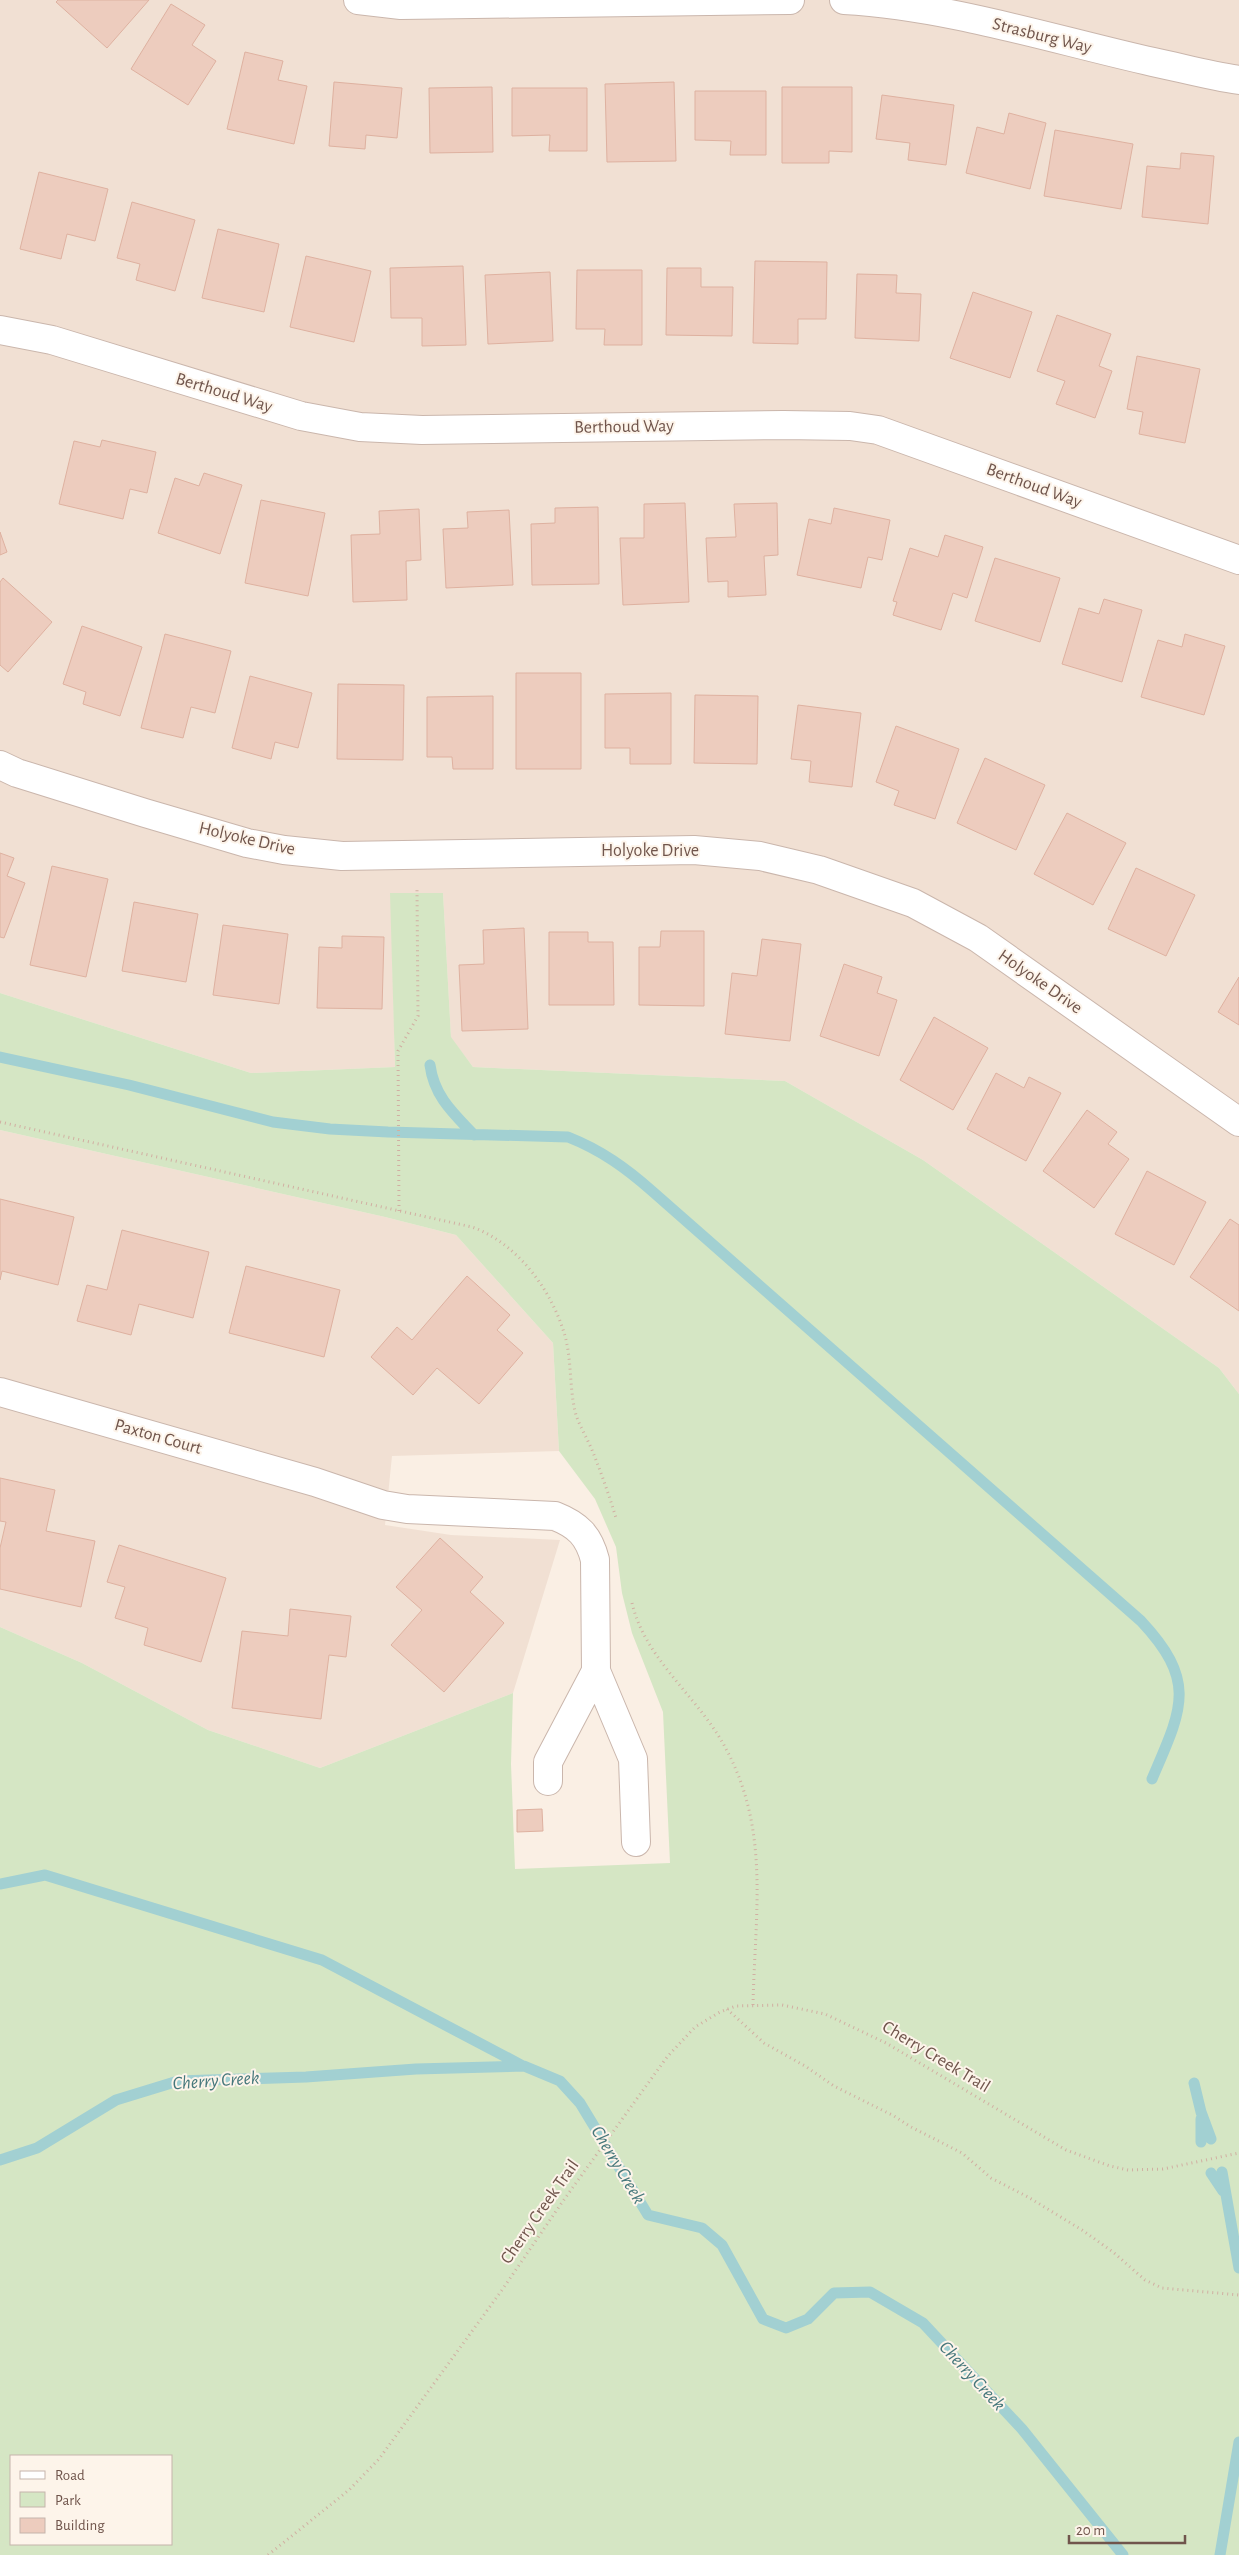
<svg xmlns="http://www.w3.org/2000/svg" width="1239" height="2555" font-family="'Alegreya Sans',sans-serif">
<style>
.residential{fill:#f1e0d3}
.green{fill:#d5e6c4;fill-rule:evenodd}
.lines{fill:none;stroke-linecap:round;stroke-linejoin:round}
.stream{stroke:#a2d0d2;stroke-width:11}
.building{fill:#edccbe;stroke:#deb1a0}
.minor-casing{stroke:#cab6ac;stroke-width:30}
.path{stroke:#d1afa2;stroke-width:3;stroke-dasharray:1 4;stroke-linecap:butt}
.minor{stroke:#fff;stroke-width:28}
.labels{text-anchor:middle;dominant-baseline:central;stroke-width:4;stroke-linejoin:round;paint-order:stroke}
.street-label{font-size:18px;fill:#70554c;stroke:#fdf4ea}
.water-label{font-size:19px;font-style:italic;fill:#45777b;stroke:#fdf4ea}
</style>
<rect width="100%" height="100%" fill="#faefe4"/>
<path class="residential" d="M0,0H1239V1394L1219,1368L923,1160L785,1081L473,1067L451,1038L443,893H391L395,1067L251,1073L0,993Z
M0,1130L385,1217L456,1235L553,1343L559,1451L392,1456L385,1525L451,1535L560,1540L513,1693L320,1768L208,1730L82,1663L0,1627Z"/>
<path class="green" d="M390,893H443L451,1037L473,1067L785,1081L923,1160L1219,1368L1239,1394V2555H0V1627L82,1663L208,1730L320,1768L513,1693L511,1764L515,1869L670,1863L663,1712L632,1633L622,1593L616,1547L595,1499L559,1451L553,1343L456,1235L385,1217L0,1130V993L251,1073L395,1067ZM11,2456H171V2544H11Z"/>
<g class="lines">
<path class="stream" d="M0,1057L129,1085L273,1122L330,1129L388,1132L568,1137C601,1150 626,1168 652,1191L1141,1621C1198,1682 1182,1709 1152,1779
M430,1065C434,1096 453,1113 474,1135
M0,1884L45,1875L322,1960L523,2066
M1194,2083L1201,2112L1211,2139
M1201,2119V2142
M0,2160L37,2148L116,2100L178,2081L306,2077L416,2069L524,2066L560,2081L580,2103L648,2215L702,2228L722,2245L763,2319L786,2328L808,2319L834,2293L870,2292L923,2323L1022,2429L1123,2555
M1222,2172L1239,2268
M1211,2173L1223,2191
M1220,2555L1239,2442"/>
</g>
<path class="building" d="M58,0H149L107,48L56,2Z
M171,4L205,25L192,45L216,61L188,105L131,69Z
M245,52L283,61L278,80L307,86L294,144L227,129Z
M334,82L402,88L397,138L366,135L365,149L329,146Z
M674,82L676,161L607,162L605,84Z
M492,87L493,152L430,153L429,88Z
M782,87H852V152L829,151V163H782Z
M512,88H587V151H549L550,135L512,136Z
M695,91H766V155H730L731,141L695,140Z
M882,95L954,105L946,165L908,160L910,143L876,139Z
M1009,113L1046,123L1030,189L966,173L977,127L1004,134Z
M1055,130L1133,144L1121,209L1044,196Z
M1181,153L1214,156L1208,224L1142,217L1147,166L1180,169Z
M39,172L108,189L95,241L67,234L61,259L20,249Z
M132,202L195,220L175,291L136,280L140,264L117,258Z
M218,229L279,244L264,312L202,298Z
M306,256L371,271L354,342L290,327Z
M755,261L827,262L826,319H798V344L753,343Z
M463,266L466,345L422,346V318H391L390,268Z
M667,268H701V287H733L732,336L666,335Z
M577,270H642V345H604L605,329H576Z
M550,272L553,341L488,344L485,275Z
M857,274L897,275L896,293L921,294L919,341L855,338Z
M973,292L1032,312L1010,378L950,358Z
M1057,315L1111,334L1099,366L1112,371L1095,418L1056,404L1065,381L1037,371Z
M1137,356L1200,369L1185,443L1139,434L1143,412L1127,409Z
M102,440L156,452L147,493L130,489L123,519L59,504L74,441L100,447Z
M204,473L242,485L220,554L158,533L175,478L199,486Z
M261,500L325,513L308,596L245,583Z
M685,503L689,602L623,605L620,538H644V504Z
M777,503L778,555L764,556L766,595L728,597V581L708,582L706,538L736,537L734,504Z
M598,507L599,584L532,585L531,524L555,523V508Z
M834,508L890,520L882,560L868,557L861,588L797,575L809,519L831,524Z
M419,509L421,560L406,561L407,600L353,602L351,535L380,534L379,511Z
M509,510L513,585L446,588L443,529L468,528L467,512Z
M0,532L7,552L0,555Z
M945,535L983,547L967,598L953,593L941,630L893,615L897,602L893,601L910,548L938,557Z
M995,558L1060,578L1040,642L975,621Z
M3,578L52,622L8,672L0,665V582Z
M1104,599L1142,610L1122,682L1062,664L1079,608L1099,614Z
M82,626L142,647L120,716L83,704L86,692L63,684Z
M165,634L231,651L215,713L191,707L183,738L141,728Z
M1185,634L1225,646L1204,715L1141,697L1158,640L1182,647Z
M516,673H581V769H516Z
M250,676L312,693L298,748L275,742L271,759L232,748Z
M338,684L404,685L403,760L337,759Z
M671,693V764H630V748H605V694Z
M695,695L758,696L757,764L694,763Z
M493,696V769H453L452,757H427V697Z
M798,705L861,713L852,787L809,782L811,761L791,759Z
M896,726L959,749L935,819L894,805L899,791L876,782Z
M985,758L1045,785L1016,850L957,823Z
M1067,813L1126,843L1093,905L1034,874Z
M0,853L14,858L7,876L25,883L4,938L0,937Z
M52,866L108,879L86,977L30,965Z
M1136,868L1195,895L1166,956L1108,929Z
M134,902L198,914L186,982L122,971Z
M223,925L288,934L279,1004L213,995Z
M524,928L528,1029L462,1031L459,965L484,964L483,930Z
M661,931H704V1006L639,1005V947H660Z
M549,932H588V942H613L614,1005H549Z
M342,936L384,937L382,1009L317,1008L319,947L342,948Z
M762,939L801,944L790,1041L725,1034L732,973L757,976Z
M844,964L882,977L877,993L897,1000L879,1056L820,1036Z
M1239,977V1025L1218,1012Z
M934,1017L988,1048L953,1110L900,1080Z
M996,1073L1024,1088L1029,1077L1061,1093L1026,1161L967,1129Z
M1087,1110L1117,1132L1108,1144L1129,1159L1094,1208L1043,1171Z
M1147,1171L1206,1202L1174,1265L1115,1234Z
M0,1199L74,1217L58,1285L2,1271L0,1280Z
M1230,1219L1239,1225V1311L1190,1277Z
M122,1230L209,1252L193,1318L139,1304L131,1335L77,1321L87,1285L107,1290Z
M246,1266L340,1290L324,1357L229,1333Z
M467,1276L510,1315L497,1330L523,1353L479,1404L437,1368L413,1395L371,1357L397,1327L412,1340Z
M0,1478L55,1490L46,1531L95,1541L81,1607L0,1589V1548L6,1522L0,1521Z
M440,1538L483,1577L470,1592L504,1623L444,1692L391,1645L422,1610L396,1587Z
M119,1545L226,1578L201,1662L144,1645L148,1628L115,1618L125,1587L107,1582Z
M290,1609L351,1616L346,1657L329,1655L321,1719L232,1708L242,1631L288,1636Z
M542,1809L543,1831L517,1832V1810Z"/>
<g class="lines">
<g class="minor-casing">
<path id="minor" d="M358,0L401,5L790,0
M844,0C949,6 1051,39 1153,62C1182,68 1210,76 1239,80
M0,330L52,340L301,416L360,427L422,430L783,425L850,426L878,430L1239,560
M0,765L17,773L145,813L247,843L284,850L342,856L694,850L760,856L819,870L913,903L978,938L1239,1122
M0,1392L315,1482L383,1505L407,1509L555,1516C578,1525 589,1536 595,1560L596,1671L633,1759L636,1842
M548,1781V1762L596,1671"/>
</g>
<path class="path" d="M0,1122L472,1227C517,1243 552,1290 565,1336C572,1361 569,1389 576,1415C580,1427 587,1438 592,1450C601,1472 609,1495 616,1518
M399,1211L398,1051L418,1016L417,889
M632,1603C644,1655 690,1691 718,1735C772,1822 755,1908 753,2005
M727,2009L764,2043L805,2066L834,2086L894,2116L911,2127L962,2153L991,2178L1028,2197L1082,2230L1113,2252L1145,2280L1162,2288L1239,2295
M268,2555L349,2490L379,2459L502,2290L563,2201L667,2057L695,2027L720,2012L736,2006L782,2005L825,2014L886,2043L1066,2150L1110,2166L1128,2170L1163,2169L1239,2153"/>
<use href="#minor" class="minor"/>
</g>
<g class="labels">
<g class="street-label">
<text transform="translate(1042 36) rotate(14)">Strasburg Way</text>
<text transform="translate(224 393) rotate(17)">Berthoud Way</text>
<text transform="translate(624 427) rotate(-1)">Berthoud Way</text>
<text transform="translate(1034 486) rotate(20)">Berthoud Way</text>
<text transform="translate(247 839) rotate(13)">Holyoke Drive</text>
<text x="650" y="851">Holyoke Drive</text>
<text transform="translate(1040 982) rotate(35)">Holyoke Drive</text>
<text transform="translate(158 1437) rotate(16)">Paxton Court</text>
<text transform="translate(936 2057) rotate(31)">Cherry Creek Trail</text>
<text transform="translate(540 2212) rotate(-55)">Cherry Creek Trail</text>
</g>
<g class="water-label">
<text transform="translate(216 2081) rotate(-4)">Cherry Creek</text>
<text transform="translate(618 2165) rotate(59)">Cherry Creek</text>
<text transform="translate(972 2376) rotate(47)">Cherry Creek</text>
</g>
</g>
<rect x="10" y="2455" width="162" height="90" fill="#fdf4ea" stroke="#c5b4ab"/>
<rect x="20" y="2471" width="25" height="8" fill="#ffffff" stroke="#c5b4ab"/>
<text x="55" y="2480" font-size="15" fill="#70554c">Road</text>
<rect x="20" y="2492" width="25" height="15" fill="#d5e6c4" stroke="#c5b4ab"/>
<text x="55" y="2505" font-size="15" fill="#70554c">Park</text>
<rect x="20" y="2518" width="25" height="15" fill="#edccbe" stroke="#c5b4ab"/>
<text x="55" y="2530" font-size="15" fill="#70554c">Building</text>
<path d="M1069 2535v8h116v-8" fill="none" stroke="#70554c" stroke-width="2.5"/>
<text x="1076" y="2535" font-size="15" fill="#70554c" stroke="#fdf4ea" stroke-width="4" paint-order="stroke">20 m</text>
</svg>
